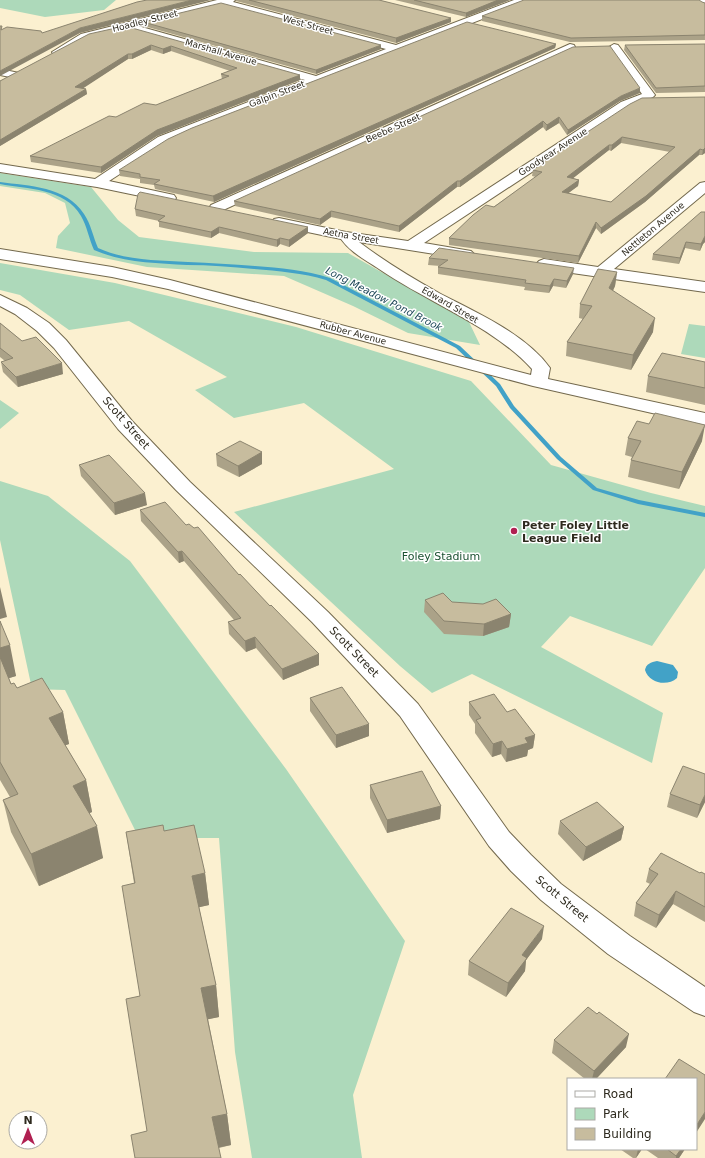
<svg xmlns="http://www.w3.org/2000/svg" width="705" height="1158" font-family="'DejaVu Sans',sans-serif">
<style>
.green{fill:#add9ba}
.water{fill:#42a2c7}
.lines{fill:none;stroke-linecap:round;stroke-linejoin:round}
.stream{fill:#42a2c7;fill-rule:evenodd}
.minor-casing{stroke:#73694d;stroke-width:2}
.minor{fill:#fff;fill-rule:evenodd}
.wall{fill:#aba288;fill-rule:evenodd}
.shaded-wall{fill:#8b846f}
.building{fill:#c7bc9e;stroke:#8b846f;fill-rule:evenodd}
.poi-dot{fill:#b02051;stroke:#fff;stroke-width:1.5}
.labels{text-anchor:middle;dominant-baseline:central;stroke-width:3;stroke-linejoin:round;paint-order:stroke}
.far-street-label{font-size:9px;fill:#2e2a1e;stroke:#fff}
.far-water-label{font-size:10px;font-style:italic;fill:#1e4758;stroke:#fff}
.street-label{font-size:11px;fill:#2e2a1e;stroke:#fff}
.poi-label{font-size:11px;font-weight:bold;fill:#2e2a1e;stroke:#fff;text-anchor:start}
.park-label{font-size:11px;fill:#1a5131;stroke:#fff}
</style>
<rect width="100%" height="100%" fill="#fbf0d0"/>
<path class="green" d="M0,0H116L104,10L45,17L0,8Z
M0,173L91,187L118,220L139,237L254,252L348,253L469,322L480,345L408,333L353,306L284,276L147,267L56,248L58,236L70,223L65,203L45,193L0,186Z
M0,263L115,283L296,327L471,381L551,465L651,493L705,506V568L652,646L570,616L541,647L663,713L652,763L472,674L432,693L400,666L234,512L394,469L304,403L234,418L195,390L227,377L129,321L69,330L20,295L0,290Z
M689,324L705,326V358L681,354Z
M0,400L19,413L0,429Z
M0,481L48,496L130,561L286,769L405,941L353,1095L362,1158H252L235,1052L219,838H139L65,690L32,689L0,540Z"/>
<path class="water" d="M657,661L673,665L678,672L677,678C667,687 649,683 645,670C646,664 651,662 657,661Z"/>
<g class="lines">
<path class="stream" d="M0,182C29,186 66,186 84,214C91,224 93,237 98,248C127,261 157,260 188,262C210,263 232,264 255,266C280,268 305,270 330,278L460,346L500,384L514,406L561,457L597,488L639,500L705,513V517L638,504L593,490L557,459L510,408L496,386L456,348L326,280C303,273 278,271 254,269C232,267 209,265 187,265C155,263 124,263 94,250C89,239 87,226 81,216C65,188 27,189 0,184Z"/>
<g class="minor-casing">
<path id="minor" d="M217,0H235L233,2L396,45L514,0H528L526,2L192,132L168,143L109,181L174,195L176,198L174,201L169,202L97,187L0,172V164L95,179L158,137L305,80L126,29L89,38L61,54H53L52,52L81,34ZM221,5L386,49L316,76L138,26Z
M696,0H705V7L702,6Z
M570,44L574,45L575,47L574,49L221,211L216,212L211,211L209,208L211,205Z
M614,44L618,45L655,95L653,97L629,108L424,243L471,251L474,254L471,257L466,259L359,242C384,261 412,278 439,293C475,312 526,334 550,368L548,379L705,413V425L533,386L168,289L112,277L0,259V249L112,267L170,280L531,375L532,369C493,326 427,302 379,269C366,260 351,253 341,239L274,225L272,222L274,219L279,218L346,232L408,241L621,102L642,94L609,47Z
M0,69L19,73L21,75L19,77L15,78L0,75Z
M705,182V193L614,269L705,282V292L544,269L539,267L536,264L539,261L544,259L598,267L700,183Z
M0,295L27,308L49,323L66,340L132,421L190,482L328,612L418,704L509,832L531,855L561,884L630,936L705,987V1016L694,1012L608,954L541,900L511,871L489,846L400,716L312,622L176,490L118,429L54,348L37,331L15,314L0,306Z"/>
</g>
<use href="#minor" class="minor"/>
</g>
<path class="wall" d="M236,0H379L451,22L396,43L236,1Z
M395,0H510L466,17Z
M702,2L705,3V40L570,42L482,21V16Z
M143,22L381,49L316,74L144,26Z
M125,26L300,80L157,136L101,173L31,162L30,156L116,117L156,105L222,79L221,74L230,71L171,51L163,54L151,50L132,59H128L82,88L86,89L87,94L0,146V81Z
M556,44L555,48L214,202L155,189L154,185L140,183V179L120,176L119,170Z
M705,44V92L656,93L624,50L625,45Z
M640,93L620,101L567,135L559,123L546,131L543,127L460,187H457L399,232L331,217L320,225L235,206L234,201Z
M705,97V153L702,155H699L645,202L601,234L596,228L578,263L449,245V238L536,177L532,176L533,170ZM621,143L670,152L611,202L568,193L578,186L579,180L573,178L609,150L611,151Z
M135,209L308,227V233L289,247L280,244L277,247L219,233L211,238L159,227V221L136,216Z
M704,212H705V242L703,244L700,251L685,248L679,264L652,260L653,254Z
M429,258L573,274L566,288L553,286L549,293L524,290L525,287L438,274V267L440,266L428,265Z
M617,272L615,286L613,291L653,332L631,370L566,356L567,342L583,319L579,318L580,304Z
M0,323L22,341L63,374L18,387L3,372L1,362L5,361L0,357Z
M705,362V405L646,392L648,376Z
M628,438L702,441L679,489L628,477L631,460L632,457L625,455Z
M262,452V464L239,477L217,466L216,454Z
M79,465L147,505L115,515L81,476Z
M140,510L186,525L239,575L270,606L319,654V665L283,680L256,648L246,652L229,634L228,622L234,620L184,561L179,563L141,521Z
M425,600L452,602L511,614L509,627L483,636L444,634L424,612Z
M0,621L16,676L9,678L11,684L17,688L63,712L69,744L65,745L86,780L92,812L89,813L103,858L39,886L11,832L3,800L10,797L0,780Z
M310,698L369,736L336,748L310,711Z
M469,702L507,712L535,735L533,748L528,750L527,756L506,762L501,754L492,757L475,733V724L469,715Z
M705,774V802L697,818L667,807L670,794Z
M370,785L441,806L440,819L387,833L370,798Z
M560,821L624,827L621,840L583,861L558,834Z
M164,831L205,873L209,905L199,907L216,985L219,1017L208,1019L227,1114L231,1145L219,1148L147,1131L134,883L126,832Z
M649,869L705,874V922L673,904L656,928L634,916L636,903L650,884L646,882Z
M542,939L526,960L525,971L506,997L468,975L469,961Z
M554,1040L626,1047L596,1079H585L552,1053Z
M620,1149H642L636,1158H633Z
M645,1149H685L679,1158H658Z"/>
<path class="shaded-wall" d="M192,0H211L80,33L0,76V71L80,28Z
M498,0H510L466,17V13Z
M451,18V22L396,43V38Z
M556,44L555,48L214,202L213,196Z
M151,45V50L132,59V54Z
M381,45V49L316,74V70Z
M171,46V51L163,54V49Z
M128,54V59L76,93L75,87Z
M300,75V80L157,136L101,173V167L157,130Z
M640,88V93L620,101L567,135L568,130L621,96Z
M86,89L87,94L0,146V140Z
M559,117V123L546,131L547,125Z
M543,121V127L460,187V181Z
M622,137L621,143L611,151L612,145Z
M609,145V150L567,183V177Z
M705,148V153L702,155L703,150Z
M700,149L699,155L645,202L601,234V228Z
M579,180L578,186L562,198V192Z
M457,181V187L399,232V226Z
M331,211V217L320,225V219Z
M596,222V228L578,263L579,256Z
M219,227V233L211,238V232Z
M308,227V233L289,247V240Z
M705,236V242L703,244L700,251L701,244Z
M280,238V244L277,247V240Z
M686,242L685,248L679,264L680,258Z
M574,268L573,274L566,288L567,281Z
M617,272L615,286L607,302L609,288Z
M554,279L553,286L549,293L550,286Z
M655,318L653,332L631,370L633,355Z
M62,363L63,374L18,387L16,377Z
M705,425L702,441L679,489L682,472Z
M262,452V464L239,477L238,466Z
M145,493L147,505L115,515L114,503Z
M182,551L184,561L179,563L178,552Z
M0,587L7,617L0,619Z
M511,614L509,627L483,636L484,624Z
M255,637L256,648L246,652L245,641Z
M10,645L16,676L3,680L0,664V648Z
M319,654V665L283,680L282,669Z
M63,712L69,744L55,749L49,718Z
M369,724V736L336,748V735Z
M535,735L533,748L528,750L527,756L506,762L507,749L525,738Z
M502,741L501,754L492,757L493,744Z
M86,780L92,812L79,818L73,786Z
M705,795V802L697,818L700,805Z
M441,806L440,819L387,833V820Z
M97,826L103,858L39,886L31,854Z
M624,827L621,840L583,861L586,847Z
M205,873L209,905L196,908L192,876Z
M676,891L673,904L656,928L659,915Z
M544,926L542,939L526,960L525,971L506,997L508,983L522,955Z
M216,985L219,1017L205,1020L201,988Z
M629,1034L626,1047L596,1079H592L594,1071Z
M705,1112V1119L696,1133V1126Z
M227,1114L231,1145L216,1148L212,1117Z
M638,1149H642L636,1158Z
M681,1149H685L679,1158H676V1156Z"/>
<path class="building" d="M147,0H192L80,28L0,71V26H2L1,30L7,27L41,31L42,33L137,2Z
M249,0H379L451,18L396,38Z
M414,0H498L466,13Z
M524,0H699L702,2L705,3V35L571,38L482,16Z
M221,3L381,45L316,70L143,22Z
M467,22L556,44L213,196L154,184L160,180L140,177V174L119,170L168,139L192,128Z
M125,26L300,75L157,130L101,167L30,156L109,116L116,117L144,103L156,105L229,76L221,74L237,68L171,46L163,49L151,45L132,54H128L75,87L86,89L0,140V81L89,34Z
M705,44V86L656,88L625,45Z
M610,46L640,88L621,96L568,130L559,117L547,125L543,121L460,181H457L399,226L331,211L320,219L234,201L573,47Z
M705,97V148L703,150L700,149L646,196L601,228L596,222L579,256L449,238L473,215L486,205L494,207L542,172L533,170L554,154L630,104L642,98ZM622,137L675,147L611,202L562,192L579,180L567,177L609,145H612Z
M140,192L308,227L289,240L280,238L277,240L219,227L211,232L158,221L165,216L135,209L138,194Z
M701,212H705V236L701,244L686,242L680,258L653,254Z
M439,248L574,268L567,281L554,279L550,286L525,283L526,280L438,267L448,260L429,258Z
M598,269L617,272L609,288L655,318L633,355L567,342L592,306L580,304Z
M0,323L22,341L36,337L62,363L16,377L1,362L13,358L0,348Z
M662,353L705,362V388L648,376Z
M655,413L705,425L682,472L631,460L641,441L628,438L637,421L649,424Z
M240,441L262,452L238,466L216,454Z
M109,455L145,493L114,503L79,465Z
M165,502L186,525L189,524L194,528L198,527L239,575L240,574L270,606L271,605L319,654L282,669L255,637L245,641L228,622L241,618L182,551L178,552L140,510Z
M443,593L452,602L483,604L496,599L511,614L484,624L444,621L425,600Z
M0,621L10,645L0,648Z
M0,657L11,684L14,683L17,688L42,678L63,712L49,718L86,780L73,786L97,826L31,854L3,800L18,794L0,762Z
M342,687L369,724L336,735L310,698Z
M494,694L507,712L515,709L535,735L525,738L528,743L507,749L502,741L493,744L476,720L481,718L469,702Z
M683,766L705,774V795L700,805L670,794Z
M422,771L441,806L387,820L370,785Z
M597,802L624,827L586,847L560,821Z
M163,825L164,831L194,825L205,873L192,876L216,985L201,988L227,1114L212,1117L221,1158H135L131,1135L147,1131L126,999L140,996L122,886L135,883L126,832Z
M661,853L700,873L701,872L705,874V907L676,891L659,915L636,903L658,874L649,869Z
M511,908L544,926L522,955L527,958L508,983L469,961Z
M588,1007L597,1014L599,1012L629,1034L594,1071L554,1040Z
M679,1059L705,1075V1112L696,1126V1079H665Z
M667,1149H681L676,1156Z"/>
<circle class="poi-dot" cx="514" cy="531" r="4"/>
<g class="labels">
<g class="far-street-label">
<text transform="translate(145 21) rotate(-14)">Hoadley Street</text>
<text transform="translate(308 25) rotate(15)">West Street</text>
<text transform="translate(221 52) rotate(16)">Marshall Avenue</text>
<text transform="translate(277 94) rotate(-21)">Galpin Street</text>
<text transform="translate(393 128) rotate(-24)">Beebe Street</text>
<text transform="translate(553 152) rotate(-33)">Goodyear Avenue</text>
<text transform="translate(653 229) rotate(-40)">Nettleton Avenue</text>
<text transform="translate(351 236) rotate(10)">Aetna Street</text>
<text transform="translate(450 305) rotate(30)">Edward Street</text>
<text transform="translate(353 333) rotate(15)">Rubber Avenue</text>
</g>
<g class="far-water-label">
<text transform="translate(384 299) rotate(27)">Long Meadow Pond Brook</text>
</g>
<g class="street-label">
<text transform="translate(126 423) rotate(49)">Scott Street</text>
<text transform="translate(354 652) rotate(46)">Scott Street</text>
<text transform="translate(562 899) rotate(40)">Scott Street</text>
</g>
<g class="poi-label">
<text x="522" y="525">Peter Foley Little<tspan x="522" dy="13">League Field</tspan></text>
</g>
<g class="park-label">
<text x="441" y="556">Foley Stadium</text>
</g>
</g>
<rect x="567" y="1078" width="130" height="72" fill="#ffffff" stroke="#abaaa5"/>
<rect x="575" y="1091" width="20" height="6" fill="#ffffff" stroke="#abaaa5"/>
<text x="603" y="1098" font-size="12" fill="#2e2a1e">Road</text>
<rect x="575" y="1108" width="20" height="12" fill="#add9ba" stroke="#abaaa5"/>
<text x="603" y="1118" font-size="12" fill="#2e2a1e">Park</text>
<rect x="575" y="1128" width="20" height="12" fill="#c7bc9e" stroke="#abaaa5"/>
<text x="603" y="1138" font-size="12" fill="#2e2a1e">Building</text>
<g transform="translate(28 1130)"><circle r="19" fill="#ffffff" stroke="#abaaa5"/>
<path d="M0-3L7 15L0 10L-7 15Z" fill="#b02051"/>
<text y="-6" font-size="11" font-weight="bold" text-anchor="middle" fill="#2e2a1e">N</text>
</g>
</svg>
